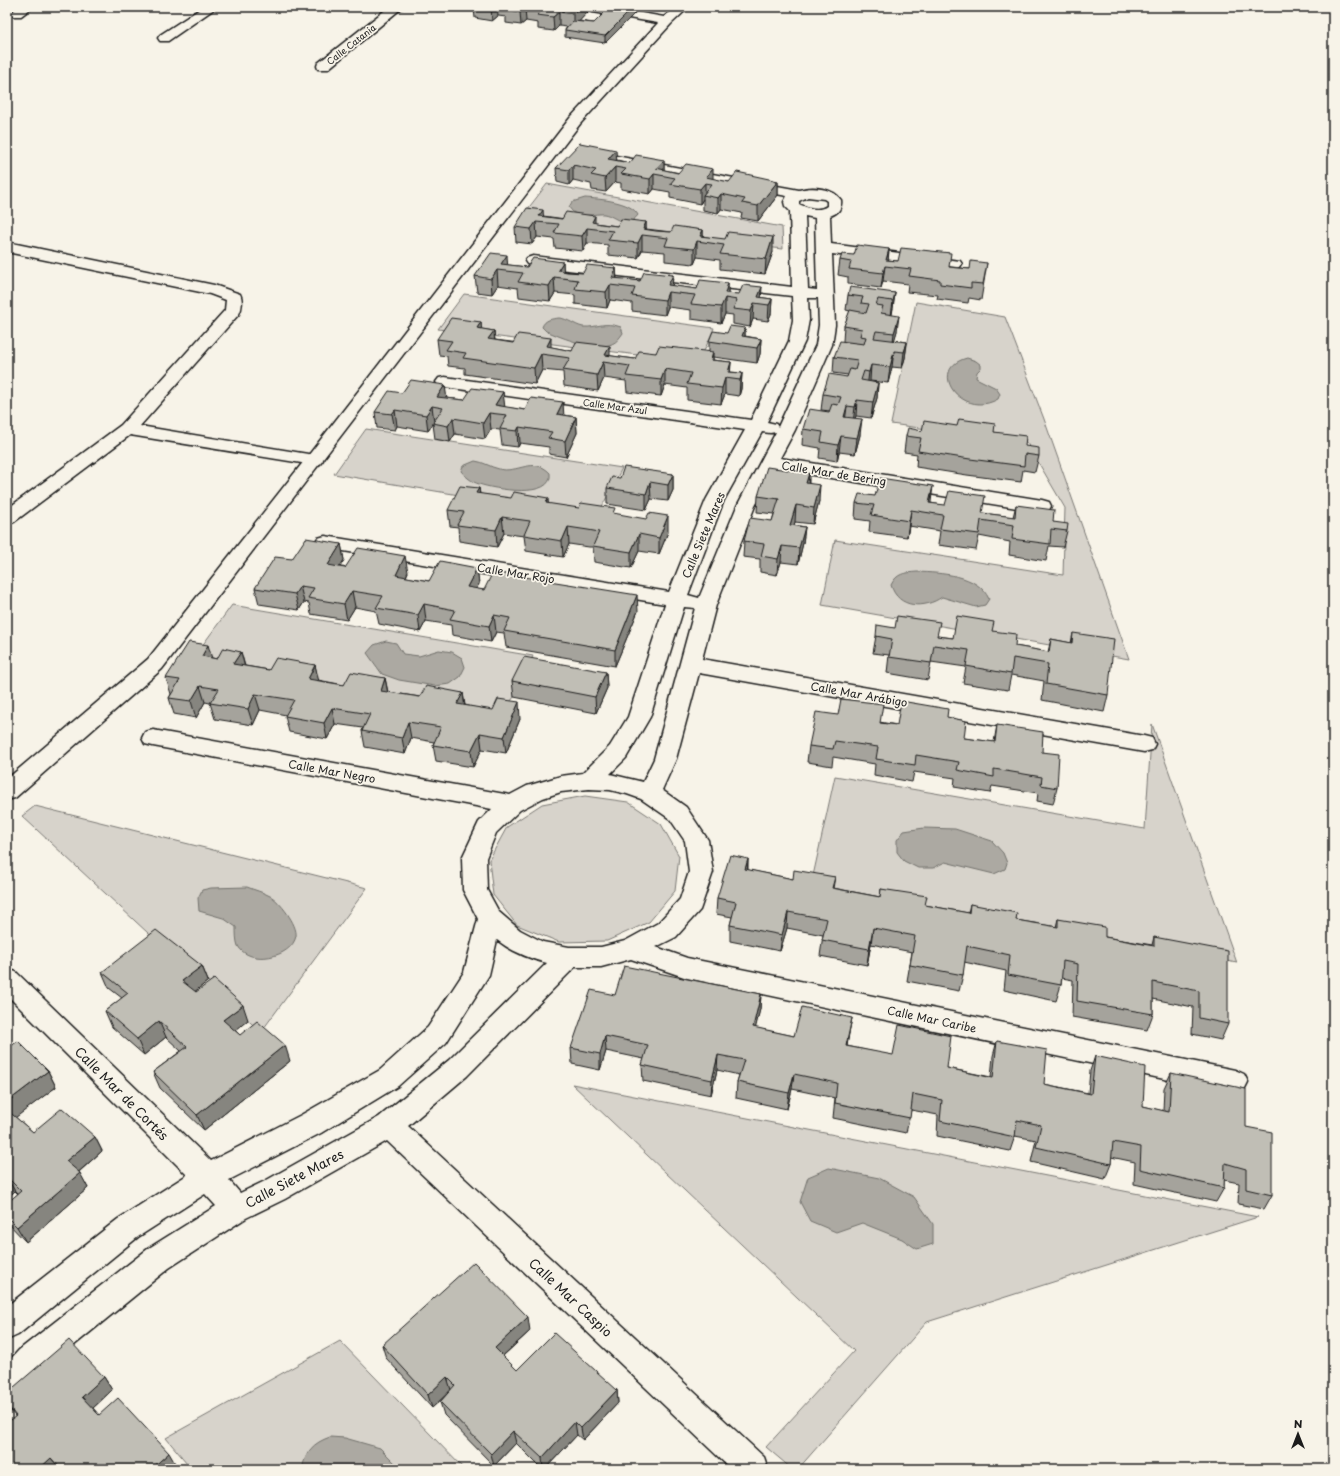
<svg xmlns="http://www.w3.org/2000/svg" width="1340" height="1476" font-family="'Playpen Sans',sans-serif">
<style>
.green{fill:#d7d3cb;stroke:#7a7874}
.water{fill:#aca9a2;stroke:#72716c}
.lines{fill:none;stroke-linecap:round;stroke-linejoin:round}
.service-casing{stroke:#1c1c1c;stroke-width:3}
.minor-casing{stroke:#1c1c1c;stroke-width:3}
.service{fill:#f7f3e8;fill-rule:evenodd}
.minor{fill:#f7f3e8;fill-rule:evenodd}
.wall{fill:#a5a39c;stroke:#1c1c1c}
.shaded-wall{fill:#86857f;stroke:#1c1c1c}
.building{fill:#c0beb5;stroke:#1c1c1c}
.labels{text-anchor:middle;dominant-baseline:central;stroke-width:3.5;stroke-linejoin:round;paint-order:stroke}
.far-street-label{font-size:9px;fill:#1c1c1c;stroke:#f7f3e8}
.street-label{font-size:11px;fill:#1c1c1c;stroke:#f7f3e8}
.near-street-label{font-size:13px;fill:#1c1c1c;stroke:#f7f3e8}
</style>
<rect width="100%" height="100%" fill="#f7f3e8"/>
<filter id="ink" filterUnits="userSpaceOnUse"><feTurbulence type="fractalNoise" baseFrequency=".025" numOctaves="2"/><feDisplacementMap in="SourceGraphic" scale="8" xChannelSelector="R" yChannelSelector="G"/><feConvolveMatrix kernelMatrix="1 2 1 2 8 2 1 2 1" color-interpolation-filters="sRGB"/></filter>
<g filter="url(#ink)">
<path class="green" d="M547,184L782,227L783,249L520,219Z
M464,294L714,328L699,363L438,329Z
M916,302L1005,317L1044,419L1129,659L822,605L835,540L1063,575L1065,508L1027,443L891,424Z
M366,429L622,468L596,518L334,474Z
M232,605L533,656L514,697L500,715L193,658Z
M1152,724L1237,963L811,885L835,776L1145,829Z
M585,796L628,802L661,824L679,856L675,891L649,922L607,941L559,942L517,925L493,895L489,860L507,827L542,804Z
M35,806L367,888L261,1032L220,995L208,981L162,946L22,816Z
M572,1084L1258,1217L927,1322L798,1469H792L766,1447L854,1351Z
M340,1341L464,1469H192L166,1438Z"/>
<path class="water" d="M585,198C599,199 631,201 638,215C626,231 616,216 604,214C591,213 577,221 569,207L572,202Z
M559,318C569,319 574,325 583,327C598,328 603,321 621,327L623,333C620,337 617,342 612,344C594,351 563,338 546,331L542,327C545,319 552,319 559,318Z
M967,358L976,361L981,365V368L977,372L976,378L996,388L1000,394L998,399C962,420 925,369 967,358Z
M475,461C484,462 490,467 499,469C517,474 534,456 550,473C554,500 493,489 479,484C472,482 466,477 461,471L463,466Z
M917,572C940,573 978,574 989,599L985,605L976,607L942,597C925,609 898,609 891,585C897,573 904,573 917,572Z
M386,641L396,643L403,654L419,656L439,650L452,652L462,658L465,667L460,677L450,684L435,686L399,680L382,674L367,653L374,645Z
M924,828L955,829L992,841L1003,853L1007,863L1005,869L994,874L945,862L933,868H918L904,861L897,852V840L904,831Z
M247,887C254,890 263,892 270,896C279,900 298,925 296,936C292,958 249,966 238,946C236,941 236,933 236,927L223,918L199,911L198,898L202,890L211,888Z
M829,1168L879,1178L914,1197L933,1224V1244L917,1249L902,1239L862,1223L836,1232L810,1221L800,1202L808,1177Z
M330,1437L345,1438L380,1448L401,1469H302C306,1451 313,1443 330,1437Z"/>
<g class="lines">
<g class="service-casing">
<path id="service" d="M7,242L214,285L240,294C243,299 242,309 239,314L140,426L320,456L323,460L320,464L314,465L130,435L14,522L7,524V509L121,425L225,310L226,300L210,294L7,252Z"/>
</g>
<g class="minor-casing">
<path id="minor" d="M18,7H33L21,16H13L11,13Z
M203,7H217L168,41H160L158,38L160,35Z
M389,7H403L328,69H318L317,66L318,63Z
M581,7H608L664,17L676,7H689L671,24L580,124L162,669L15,798L7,800V779L148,659L308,456L570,118L658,23L587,11L583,10Z
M589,151L799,190C813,186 833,188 841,200C842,209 838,213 830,216L831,244L960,261L962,264L960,267L954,269L832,254L835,325L832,345L795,430L780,458L1042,500L1049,502L1051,506L1049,510L1042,512L775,469L755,506L716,605L702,659L1144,736L1152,738L1155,744L1152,750L1144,752L699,673L676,759L662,790L686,807L708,840L713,872L700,910L676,937L656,947L687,958L1235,1070L1244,1074L1248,1082L1244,1090L1235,1094L687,978L631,959L601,967H575L467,1076L408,1126L764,1457L768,1469H731L387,1141L285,1199L246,1218L169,1268L41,1372L18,1396L7,1400V1363L19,1350L149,1248L216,1206L205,1194L138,1237L18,1335L7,1340V1306L118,1219L187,1175L7,995V969L16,972L211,1161L301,1115L380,1070L428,1027L464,972L478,919L463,890L462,858L479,822L492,809L153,746L145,744L142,738L145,732L153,730L510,795L527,786L561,776L583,773L610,746L628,717L665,604L325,548L318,546L315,542L318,538L325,536L669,592L706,500L745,430L445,387L439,386L436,382L439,378L445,377L751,420L789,341L793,320L792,296L533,266L527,264L525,261L527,258L533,256L792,287L790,211L785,206L784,202L787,196L584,158L582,155L584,152ZM808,197L824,199L827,201V206C819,212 807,208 799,204V201ZM805,216L815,218L817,290L808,289ZM808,298H818L819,325L816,345L778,427L776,424L767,422L805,341L809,320ZM762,432L770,433L776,432L737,506L699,598L688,595L724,500ZM684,607L695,608L654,759L643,782L610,774L626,758L650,717ZM589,789L610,790L627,794L641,799L670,819L685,841L689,872L680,899L658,923L625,941L601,947H569L543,942L520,930L499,912L487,890L486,858L496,833L520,810L543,798L561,792ZM497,940C511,951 530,959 547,963L449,1060L379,1117L265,1181L240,1193L229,1180L321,1133L398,1086L446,1043L489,975Z"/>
</g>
<use href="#service" class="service"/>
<use href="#minor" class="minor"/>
</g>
<path class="wall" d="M454,7H588V12L579,21L594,23L610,7L605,43L565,37V30L567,27L559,26L554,31L538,29V23L526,21L521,25L506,23V17L498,16L492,21L475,18L474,9V10Z
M617,160L630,163L664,160V170L729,182L778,181V195L758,221L741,218L742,213L721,209L718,213L703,210V199L700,204L670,198V192L654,189L650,194L621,189V183L615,182L606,192L592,190L591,184L573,180L569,185L557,182L556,168Z
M543,216L617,226L646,222V229L671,232L703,230V236L773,252L765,274L720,269V260L697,257L694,264L665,261V252L642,250L638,258L608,255V245L587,243L583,251L555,248L554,239L537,237L532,244L516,242L515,227Z
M889,249L888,260L970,269L987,263L981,300L969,298L968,303L937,299L938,295L907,292L908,284L883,281L881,288L848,284V277L838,275L840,260L854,255Z
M563,262V271L583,273L616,268L617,279L640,281L673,275L672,286L697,289L728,283V293L772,299L771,314L768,321L753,319L750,327L733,324V315L725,314L721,323L691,319V310L668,307L665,315L632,311V303L610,300L607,308L575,304V295L555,293L550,301L519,297L518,288L498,285L492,294L477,292L475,276L508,265L527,267Z
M895,293L893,308L892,315L897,331L894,340L907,342L905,358L902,368L892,367L888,383L870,381L869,382L878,383L877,398L871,418L856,416L855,418L860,435L855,454L839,452L837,461L819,458L820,448L802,445L803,429L829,412L830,411L821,410L823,394L847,377L848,375L833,373L834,357L843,341L844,326L850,311L846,310L848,295Z
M481,322V329L494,331L495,340L551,347L572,351L635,359L656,353L709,352V341L727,333L745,328V336L761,339L760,354L757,363L713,357V360L731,362L730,372L742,373L741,389L739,396L725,394L721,404L687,400V388L665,385L661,396L627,392L626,381L604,378L598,391L564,386L563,372L542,370L535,384L465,374V368L448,366L447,356L439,355L437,339Z
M445,385L446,398L464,400L503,392L504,407L576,417L577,433L566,457L549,454V447L520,443L518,447L502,445L500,430L491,429L485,439L455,434L450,442L435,439L433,424L428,431L397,426L395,430L377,428L375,412L402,393Z
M922,431L994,432L1025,446L1039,456L1035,472L1023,470L1021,482L967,475L916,467L917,454L904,452L906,436Z
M809,473V484L819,501L813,524L795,522L794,525L805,527L803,543L798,564L781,562L777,575L760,572V559L743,557L744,541L772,521L774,514L757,512L758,496Z
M673,474V490L668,501L651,499L646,510L607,504V488L620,478Z
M479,488L480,494L615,514L668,532L659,554L639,551L631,568L594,562L593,547H589L569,544L563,557L526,551L524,536L516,535L504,533L497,547L459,541L458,527L450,526L448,510Z
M875,496L931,503L982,513L1013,517L1016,505L1053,522L1067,531L1063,547L1049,546L1046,561L1009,555L1010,542L979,536L976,550L938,545L940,531L909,526L907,537L869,532L870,521L855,519L856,503Z
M341,544L344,560L340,567L408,572L406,577L429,581L477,568L479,584L476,589L638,611L615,666L506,647L504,633L496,632L491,642L452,635L451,625L426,621L420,632L379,624L376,611L355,607L347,620L311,614L309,603L304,602L299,610L259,604L255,588L292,559Z
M992,631L1015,646L1048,652L1051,639L1071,643L1073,633L1108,695L1104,712L1042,700L1044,681L1011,675L1008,690L963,683L966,667L931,662L928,680L887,673L889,655L873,653L876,636H937L953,638Z
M241,652L245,666L269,670L315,665L318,680L344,685L385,678L388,692L420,697L463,693L465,705L520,719L506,753L482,749L473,767L436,761L433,745L434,742L411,738L405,754L365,747L362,731L363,728L335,724L327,739L289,732L285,716L286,715L260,710L253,725L215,719L210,703L205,702L196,718L174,714L169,698L171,694L166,678L212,658L217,659Z
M606,672L607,688L596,713L514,697L512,681Z
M838,715L897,725L947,717L964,738L994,742L997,725L1042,752L1057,788L1053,804L1037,801L1038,793L992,786L990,793L954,787L955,778L914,772L912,782L874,775L875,764L833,757L832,766L807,762L809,746Z
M748,859V870L793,879L835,877L833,888L880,897L881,889L925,905L968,913L970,904L1016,920L1056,927L1058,919L1105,937L1152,945L1154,937L1228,1024L1221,1040L1192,1034L1193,1007L1153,999V1014L1147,1030L1072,1017L1073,980L1062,978L1061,985L1056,1001L1004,990L1006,971L964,962L963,975L959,991L907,981L912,952L871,944L867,965L820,956L823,935L787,928L780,951L730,941V925L732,917L716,914L717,898Z
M202,966L208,981L195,991L248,1020L235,1030L240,1035L290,1061L204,1130L160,1088L153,1072L181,1051L166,1037L144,1055L112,1027L105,1011L122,998L109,988L102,972Z
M761,994L760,1009L755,1028L794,1036L849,1033L847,1046L947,1068L991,1077L993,1056L997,1041L1044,1084L1088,1093L1090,1071L1095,1056L1143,1106L1163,1111L1164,1088L1171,1073L1246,1127L1272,1195L1264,1209L1238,1204L1239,1183L1224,1180V1188L1216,1202L1134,1184L1135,1162L1111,1157V1164L1105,1179L1031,1162L1036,1140L1015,1136L1010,1151L937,1136L938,1115L911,1110L906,1133L833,1118L835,1098L792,1089L787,1109L736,1098L737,1082L739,1075L717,1070L711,1095L643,1081L642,1065L644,1059L606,1051L600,1070L572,1064L571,1048L615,995Z
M7,1049L48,1071L56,1087L15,1117L33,1132L95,1137L102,1151L79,1172L88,1188L26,1242L7,1222V1203L18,1194L15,1191L7,1198Z
M530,1331L503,1356L517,1370L617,1390L618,1403L583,1440L577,1435L545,1469H542L516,1443L494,1466L444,1415L440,1402L451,1390L432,1408L386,1358L382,1345Z
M104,1377L112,1390L93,1408L99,1415L176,1465L172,1469H8L15,1416L7,1406V1393Z"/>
<path class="shaded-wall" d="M491,7H497L498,16L492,21Z
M525,7L526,21L521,25L520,12Z
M580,7H588V12L573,28V14Z
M634,7H641L605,43V36Z
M559,12V26L554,31L553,17Z
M616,150L617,164L608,159Z
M664,160V174L656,168Z
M573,165V180L569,185V170Z
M615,167V182L606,192L605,178Z
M713,169V183L706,177Z
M654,174V189L650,194V179Z
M778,181V195L758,221V206Z
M705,183V195H703V199L700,204V189Z
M721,194V209L718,213V198Z
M543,210L544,223L539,216Z
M595,216V229L592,222Z
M536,222L537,237L532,244L531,229Z
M646,222V235L643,229Z
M587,228V243L583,251L582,236Z
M703,230V242L700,236Z
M642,235V250L638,258V243Z
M773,237V252L765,274L766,259Z
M697,241V257L694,264V249Z
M889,249L888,264L886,260Z
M507,255L508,271L501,264Z
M563,262L564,277L558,270Z
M885,266L883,281L881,288L883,273Z
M616,268L617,283L612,278Z
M497,270L498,285L492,294L491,279Z
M673,275L672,290L668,285Z
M554,277L555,293L550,301L549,286Z
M728,283V298H725V314L721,323V307L725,293Z
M610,285V300L607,308L606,292Z
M762,287L761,303L758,297Z
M668,292V307L665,315V300Z
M895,293L893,308L891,316L893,301Z
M772,299L771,314L768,321L769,305Z
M754,303L753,319L750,327L751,311Z
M899,316L897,331L892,349L894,333Z
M481,322L482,338L477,328Z
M745,328V344L742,336Z
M494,331L495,346L488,339Z
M551,338V353L547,346Z
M761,339L760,354L757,363V348Z
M907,342L905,358L902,368L904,352Z
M610,346V362L605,355Z
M894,351L892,367L888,383L890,367Z
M713,352V368L711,360Z
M541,354L542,370L535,384L534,368Z
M603,362L604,378L598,391L597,375Z
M731,362L730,378L728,372Z
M871,365L870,381L867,388L869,372Z
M665,369V385L661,396V380Z
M742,373L741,389L739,396L740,380Z
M725,378V394L721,404L722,388Z
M878,383L877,398L871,418L873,402Z
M445,385L447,400L437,397Z
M503,392L505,408L495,405Z
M857,400L856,416L853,423L855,407Z
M563,402L564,418L557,414Z
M432,406L434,422L428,431L426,415Z
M847,406L845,422L844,417Z
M395,410L397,426L395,430L392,414Z
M489,413L491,429L485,439L483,423Z
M576,417L577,433L566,457L565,441Z
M453,418L455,434L450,442L448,426Z
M862,419L860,435L855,454L857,438Z
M519,427L520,443L518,447L517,431Z
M841,436L839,452L837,461L838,445Z
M809,473L808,489L806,483Z
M673,474V490L668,501V485Z
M650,482L651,499L646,510V494Z
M820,485L819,501L813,524L814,508Z
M933,486L931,502L928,513L929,503Z
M479,488L481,504L476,493Z
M548,498L549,514L546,503Z
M796,505L795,522L789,541L790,525Z
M911,510L909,526L907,537L909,521Z
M668,516V532L659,554V538Z
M502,517L504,533L497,547L496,530Z
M568,527L569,544L563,557L562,541Z
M805,527L803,543L798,564L799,548Z
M639,534V551L631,568V552Z
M341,544L344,560L331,581L328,565Z
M782,546L781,562L777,575L778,559Z
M405,556L408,572L398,591L396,575Z
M477,568L479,584L468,604L467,587Z
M300,586L304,602L299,610L295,594Z
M352,591L355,607L347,620L344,604Z
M637,595L638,611L615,666V650Z
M424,604L426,621L420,632L418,615Z
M494,615L496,632L491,642L489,626Z
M208,645L213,662L202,656Z
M241,652L245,668L233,664Z
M315,665L319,682L308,679Z
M606,672L607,688L596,713L595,697Z
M385,678L388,694L381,691Z
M200,686L205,702L196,718L191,701Z
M463,693L465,709L457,704Z
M255,694L260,710L253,725L248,709Z
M519,702L520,719L506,753L504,737Z
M332,708L335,724L327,739L324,723Z
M408,722L411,738L405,754L402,738Z
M480,733L482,749L473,767L471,751Z
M748,859L747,875L745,869Z
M788,912L787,928L780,951L782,935Z
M873,928L871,944L867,965L869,949Z
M202,966L208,981L188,997L182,981Z
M761,994L760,1009L752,1043L753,1027Z
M243,1005L248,1020L229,1036L223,1020Z
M852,1018L849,1033L844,1062L846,1046Z
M159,1021L166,1037L144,1055L137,1039Z
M605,1036L606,1051L600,1070V1054Z
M285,1045L290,1061L204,1130L197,1115Z
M718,1055L717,1070L711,1095L712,1080Z
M48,1071L56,1087L11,1121L7,1114V1102Z
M794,1074L792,1089L787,1109L789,1093Z
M95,1137L102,1151L74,1176L66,1161Z
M80,1173L88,1188L26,1242L17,1227Z
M7,1178L15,1191L7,1198Z
M528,1317L530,1331L497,1361L495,1348Z
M104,1377L112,1390L91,1410L82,1397Z
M447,1377L451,1390L432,1408L428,1395Z
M617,1390L618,1403L583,1440L581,1428Z
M575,1422L577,1435L545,1469H543L542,1458Z
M513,1431L516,1443L494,1466L491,1454Z
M169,1453L176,1465L172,1469H151Z
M51,1458L60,1469H39Z"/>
<path class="building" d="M508,7H580L573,14L559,12L553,17L537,15L542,10L525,7L520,12L505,9Z
M610,7H634L605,36L565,30L573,21L594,23Z
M580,143L616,150L608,159L630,163L636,155L664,160L656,168L678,173L686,164L713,169L706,177L729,182L737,172L778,181L758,206L742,203L745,199L721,194L718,198L703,195L712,184L705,183L700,189L670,184L675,178L665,176L654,174L650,179L621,174L626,169L615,167L605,178L591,175L596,170L573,165L569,170L556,168Z
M527,208L543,210L539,216L562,219L566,212L595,216L592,222L601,224L617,226L621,219L646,222L643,229L656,231L671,232L674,226L703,230L700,236L725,239L728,232L773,237L766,259L720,254L724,245L697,241L694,249L665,246L668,238L642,235L638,243L608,240L613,231L587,228L582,236L554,233L559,224L536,222L531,229L515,227Z
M857,245L889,249L886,260L898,261L901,248L951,253L949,267L970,269L971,261L987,263L983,284L971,283V288L940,284V280L909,276L911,269L885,266L883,273L849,269L851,262L840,260L842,254L854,255Z
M491,253L507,255L501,264L527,267L533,258L563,262L558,270L567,272L583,273L587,265L616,268L612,278L624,279L640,281L644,272L673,275L668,285L697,289L700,280L728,283L725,293L739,294L743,285L762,287L758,297L772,299L769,305L754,303L751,311L733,309L737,300L725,298L721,307L691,304L695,295L668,292L665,300L632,296L635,288L610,285L606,292L575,289L578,280L554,277L549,286L518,282L523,273L497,270L491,279L475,276Z
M850,287L895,293L893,301L878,299L876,305L883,306L881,313L899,316L894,333L876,331L874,338L907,342L904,352L894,351L890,367L871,365L869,372L864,371L861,380L878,383L873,402L857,400L855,407L847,406L844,417L862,419L857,438L841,436L838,445L821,442L823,432L803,429L809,409L829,412L832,404L838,405L841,397L823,394L829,374L847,377L850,369L855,370L858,360L834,357L840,341L864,344L866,337L860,336L862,329L844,326L850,310L866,313L869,304L861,303L863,297L848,295Z
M451,318L481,322L477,328L494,331L488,339L513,343L518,334L551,338L547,346L572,351L576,342L610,346L605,355L635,359L639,351L656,353L659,346L713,352L711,360L731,362L728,372L742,373L740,380L725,378L722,388L687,384L691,373L665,369L661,380L626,376L630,366L603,362L597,375L563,370L570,358L541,354L534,368L463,358L466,353L446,350L452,341L437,339Z
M730,326L745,328L742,336L761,339L757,348L709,341L713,331L727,333Z
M411,380L445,385L437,397L464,400L472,388L503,392L495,405L525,410L531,398L563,402L557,414L576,417L565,441L548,438L552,432L519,427L517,431L500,429L507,415L489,413L483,423L453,418L448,426L433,423L443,408L432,406L426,415L395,410L392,414L375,412L389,391L402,393Z
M959,419L995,424L994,432L1026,436L1025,446L1039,448V456L1025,454L1024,466L970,459L918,451L921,438L906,436L908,428L922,431L924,421L957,426Z
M624,467L673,474L668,485L650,482L646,494L607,488L612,477L620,478Z
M767,467L809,473L806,483L820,485L814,508L796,505L790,525L805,527L799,548L782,546L778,559L761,556L764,544L744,541L750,518L772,521L779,499L758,496Z
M880,478L933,486L929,503L945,505L949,491L985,496L982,513L1015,517L1016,505L1054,510L1053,522L1068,524L1067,531L1051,529L1050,544L1012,539L1014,525L981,520L979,534L940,529L943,515L911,510L909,521L871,515L874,505L856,503L859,494L875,496Z
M460,486L479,488L476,493L511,498L514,492L548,498L546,503L579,508L581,503L615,508L613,513L646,519L649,513L668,516L659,538L639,534L631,552L593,546L599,532L588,530L568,527L562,541L524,535L530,521L515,519L502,517L496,530L457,525L464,512L448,510Z
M306,538L341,544L328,565L345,568L358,548L405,556L396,575L429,581L440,561L477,568L467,587L484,590L493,572L637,595L615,650L504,631L510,618L494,615L489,626L450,619L455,610L424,604L418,615L376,608L383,596L352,591L344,604L308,598L314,588L300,586L295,594L255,588L275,557L292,559Z
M897,616L940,622L937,636L953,638L957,616L994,622L992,631L1016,634L1015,646L1049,652L1051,639L1072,643L1073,633L1114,639L1108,695L1046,684L1048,664L1013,658L1011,674L966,666L969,650L934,645L931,663L889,657L892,639L876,636L877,625L895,628Z
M189,642L208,645L202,656L217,659L223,648L241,652L233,664L269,670L276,658L315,665L308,679L344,685L351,672L385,678L381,691L420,697L426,686L463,693L457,704L493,710L498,699L519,702L504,737L480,733L471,751L433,745L441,727L408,722L402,738L362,731L370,714L332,708L324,723L285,716L294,700L255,694L248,709L210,703L219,689L200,686L191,701L169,698L180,680L166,678Z
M524,657L606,672L595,697L512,681Z
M841,699L883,704L880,723L897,725L901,701L948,709L947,717L966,721L964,738L995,742L997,725L1043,732L1042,752L1059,754L1057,788L1041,785L1042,777L994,769V777L957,770L959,762L916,755L915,765L876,759L878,747L835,741L833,749L809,746L816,712L838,715Z
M730,855L748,859L745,869L793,879L794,870L835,877L832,888L880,897L881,889L927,896L925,905L969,913L970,904L1017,913L1016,920L1058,927V919L1105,927V937L1154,946V937L1228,951V1024L1199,1018V991L1153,982V1014L1077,1001L1078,964L1063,961L1061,985L1008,975L1010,955L967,946L963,975L910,965L915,936L873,928L869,949L822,940L827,919L788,912L782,935L730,925L736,902L717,898Z
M156,930L202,966L182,981L196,992L214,979L243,1005L223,1020L240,1035L257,1021L285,1045L197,1115L153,1072L187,1047L159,1021L137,1039L105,1011L128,993L102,972Z
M624,966L761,994L753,1027L794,1036L802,1007L852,1018L846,1046L893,1055L899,1025L951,1036L947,1068L993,1078L997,1041L1047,1050L1044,1084L1091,1094L1095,1056L1145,1067L1143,1106L1169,1112L1171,1073L1246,1089V1127L1272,1132V1195L1246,1189V1169L1225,1163L1224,1188L1140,1169L1141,1147L1113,1142L1111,1164L1036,1147L1041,1125L1017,1120L1015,1137L940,1121L942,1100L913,1094L910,1118L835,1103L837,1083L794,1074L789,1093L737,1082L744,1060L718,1055L712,1080L642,1065L648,1045L605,1036L600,1054L571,1048L591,990L615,995Z
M18,1041L48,1071L7,1102V1049Z
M62,1108L95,1137L66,1161L80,1173L17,1227L7,1217V1203L21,1191L7,1177V1110L33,1132Z
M474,1262L528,1317L495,1348L517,1370L554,1333L617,1390L581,1428L575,1422L542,1458L513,1431L491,1454L440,1402L455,1385L447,1377L428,1395L382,1345Z
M69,1340L104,1377L82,1397L99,1415L118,1398L169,1453L151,1469H61L51,1458L39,1469H8L7,1467V1423L16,1416L7,1405V1393Z"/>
</g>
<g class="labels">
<g class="far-street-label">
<text transform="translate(351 44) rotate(-38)">Calle Catania</text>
<text transform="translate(615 406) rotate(8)">Calle Mar Azul</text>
</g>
<g class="street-label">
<text transform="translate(834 473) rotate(9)">Calle Mar de Bering</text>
<text transform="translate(703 535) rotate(-67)">Calle Siete Mares</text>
<text transform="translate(516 573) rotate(9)">Calle Mar Rojo</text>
<text transform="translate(859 694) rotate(10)">Calle Mar Arábigo</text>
<text transform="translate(332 771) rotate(10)">Calle Mar Negro</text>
<text transform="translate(932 1019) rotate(12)">Calle Mar Caribe</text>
</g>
<g class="near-street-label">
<text transform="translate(122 1093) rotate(45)">Calle Mar de Cortés</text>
<text transform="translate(294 1178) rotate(-28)">Calle Siete Mares</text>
<text transform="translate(571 1297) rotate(43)">Calle Mar Caspio</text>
</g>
</g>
<rect width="1340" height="1476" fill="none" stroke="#f7f3e8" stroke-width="24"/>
<rect x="12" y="12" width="1316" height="1452" fill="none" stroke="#1c1c1c" stroke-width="1.5" filter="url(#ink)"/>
<g transform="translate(1298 1434)" stroke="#f7f3e8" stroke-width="3" paint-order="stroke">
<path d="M0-3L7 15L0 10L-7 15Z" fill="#1c1c1c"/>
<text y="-6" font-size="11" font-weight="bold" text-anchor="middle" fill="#1c1c1c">N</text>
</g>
</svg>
